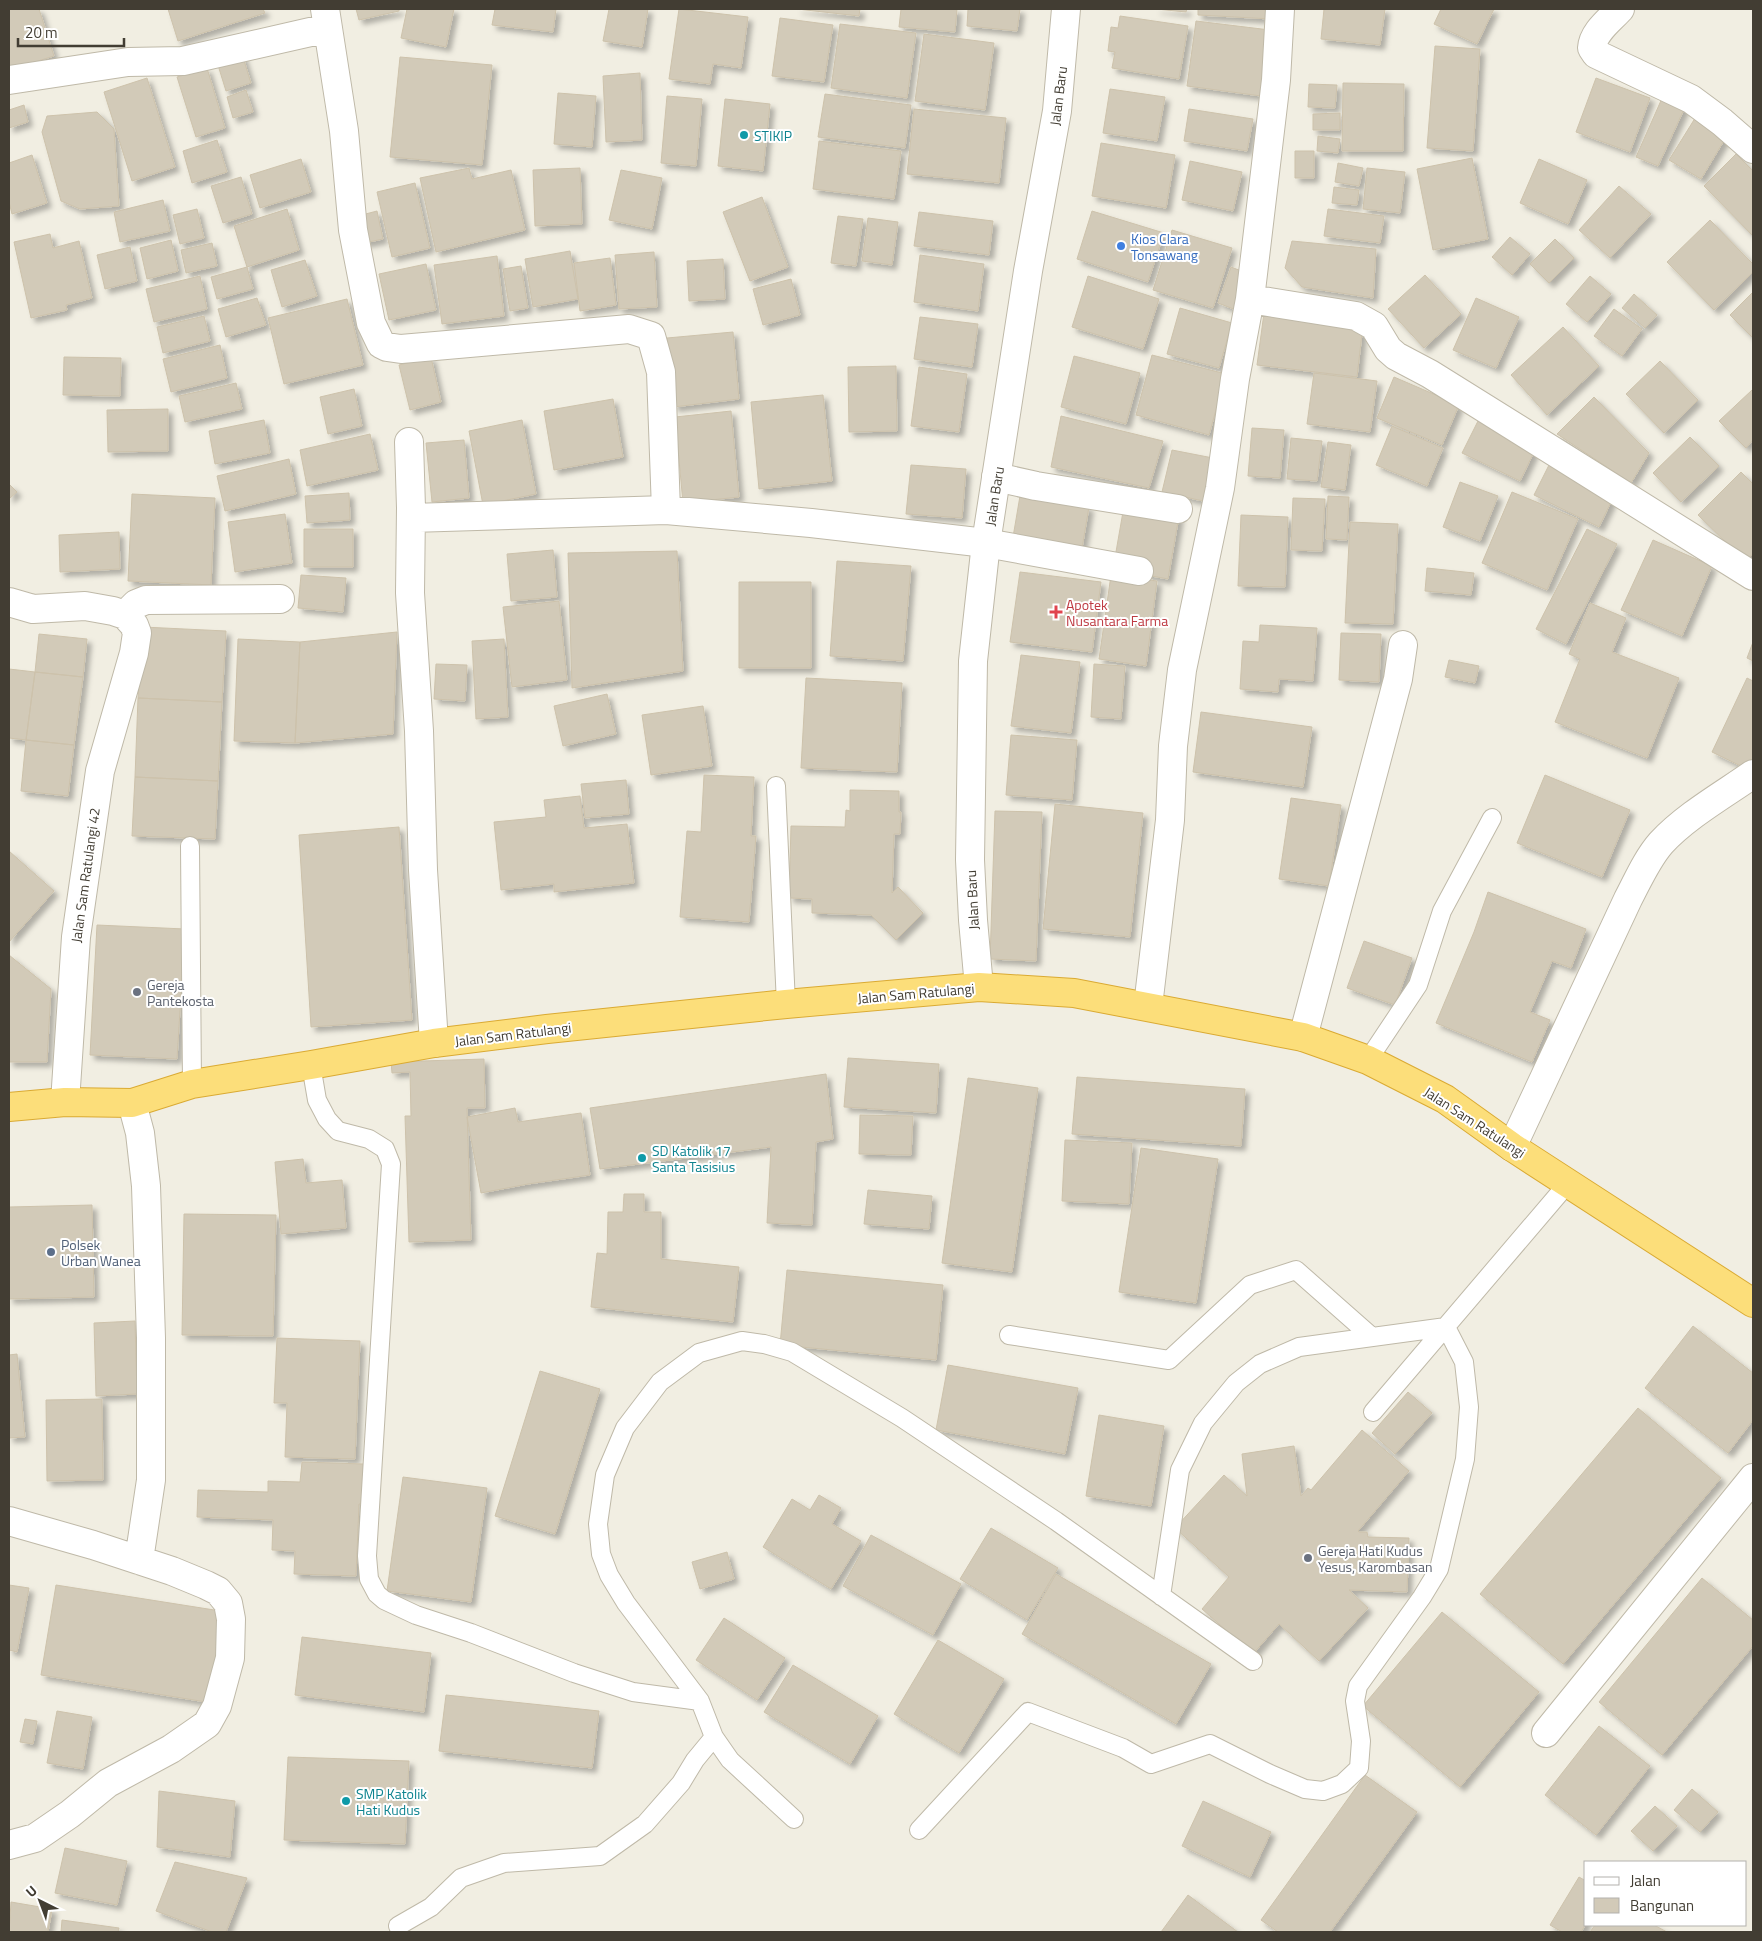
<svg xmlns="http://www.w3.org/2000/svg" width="1762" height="1941" font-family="'Titillium Web',sans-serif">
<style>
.building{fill:#d2cab8;stroke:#cdc2ab;filter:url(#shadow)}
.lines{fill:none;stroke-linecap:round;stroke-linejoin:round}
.service-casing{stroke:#bfb9a8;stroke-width:20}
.minor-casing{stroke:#bfb9a8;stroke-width:30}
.tertiary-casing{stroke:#bfb9a8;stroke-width:30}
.trunk-casing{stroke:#daaa33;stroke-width:30}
.service{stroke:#fff;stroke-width:18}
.minor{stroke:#fff;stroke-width:28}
.tertiary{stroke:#fff;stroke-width:28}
.trunk{stroke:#fcde7a;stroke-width:28}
.culture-dot{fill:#0f9aa8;stroke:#fff;stroke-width:2}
.shop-dot{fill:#3f7fe0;stroke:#fff;stroke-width:2}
.health-dot{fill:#e0444e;stroke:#fff;stroke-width:2}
.worship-dot{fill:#6b7280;stroke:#fff;stroke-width:2}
.service-dot{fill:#5c6f8a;stroke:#fff;stroke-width:2}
.labels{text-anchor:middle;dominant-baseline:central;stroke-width:4;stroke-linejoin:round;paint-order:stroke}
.street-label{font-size:14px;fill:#423d33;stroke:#fff}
.culture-label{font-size:14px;fill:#0d838f;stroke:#fff;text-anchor:start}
.shop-label{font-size:14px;fill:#366cbe;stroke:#fff;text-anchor:start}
.health-label{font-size:14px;fill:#be3a42;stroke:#fff;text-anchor:start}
.worship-label{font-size:14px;fill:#5b616d;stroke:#fff;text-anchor:start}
.service-label{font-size:14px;fill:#4e5e75;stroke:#fff;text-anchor:start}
</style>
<defs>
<filter id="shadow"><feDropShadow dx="4.5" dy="4.5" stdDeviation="2.5" flood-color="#0004"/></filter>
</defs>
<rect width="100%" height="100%" fill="#f1eee2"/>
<path class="building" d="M9,9H39L54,56L9,70Z
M168,9H263L265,13L178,41Z
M356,9H399V11L359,20Z
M407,9H454L446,47L401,38Z
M495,9H556L553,32L492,25Z
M609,9H648L642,47L603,41Z
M679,9L748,17L741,68L713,64L710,84L669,79Z
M797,9H860L859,16Z
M901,9H957L955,32L899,27Z
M968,9H1020L1017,31L967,26Z
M1156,9H1187L1186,12Z
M1198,9H1272L1271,19L1198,15Z
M1324,9H1385L1380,45L1321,39Z
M1441,9H1494L1477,44L1434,24Z
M1120,16L1188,26L1179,79L1112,68L1115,52L1108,51L1111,27L1118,28Z
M780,18L833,25L824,82L772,76Z
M1196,21L1270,30L1261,96L1187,86Z
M840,24L916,33L907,98L831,88Z
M924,34L994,43L985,110L915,101Z
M1435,46L1480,49L1473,151L1427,148Z
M242,54L251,83L226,91L217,62Z
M400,57L492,65L482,165L390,157Z
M207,68L225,128L196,137L177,77Z
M640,73L642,140L606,142L603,76Z
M147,78L175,167L132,181L104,92Z
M1596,78L1650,98L1630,152L1576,132Z
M1343,83L1404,84L1403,151H1342Z
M1309,84L1337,85L1335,108L1308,107Z
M1110,89L1165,97L1157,141L1103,133Z
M246,90L253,112L233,118L227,97Z
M558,93L596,96L592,147L554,144Z
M825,94L911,105L905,148L818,137Z
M667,96L702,99L696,166L661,163Z
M1663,96L1686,105L1658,166L1636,157Z
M725,99L770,104L763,171L718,166Z
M24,105L28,122L9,128V110Z
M914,109L1006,118L999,183L907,174Z
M1189,109L1253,119L1247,151L1184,141Z
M97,112L114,129L119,206L80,209L61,201L42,132L47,116Z
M1340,113V130H1313V114Z
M1697,115L1728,134L1701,179L1669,160Z
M1318,136L1340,139L1338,153L1317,151Z
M217,140L227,172L192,183L183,151Z
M819,141L901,151L894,199L813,189Z
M1101,143L1175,155L1166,208L1092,196Z
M1295,151H1314V178H1295Z
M1736,154L1753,171V236L1704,186Z
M32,155L47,203L12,214L9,202V163Z
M1472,158L1488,239L1433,250L1417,169Z
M301,159L311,192L260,208L250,175Z
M1539,159L1587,180L1568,224L1520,203Z
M1190,161L1242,172L1233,211L1182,200Z
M1338,163L1363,168L1359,186L1335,182Z
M469,168L472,179L511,170L525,230L436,252L420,178Z
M580,168L582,224L535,226L533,170Z
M1367,168L1405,172L1400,213L1363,209Z
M621,170L662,178L652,229L609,220Z
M241,177L252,214L223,223L211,186Z
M415,183L430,248L392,257L377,192Z
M1619,186L1651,214L1610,258L1579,230Z
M1334,187L1359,190L1357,205L1332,203Z
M762,197L788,267L750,281L723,212Z
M163,200L170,231L120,242L114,212Z
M197,209L204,238L180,244L173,215Z
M287,209L299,250L247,267L234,226Z
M1328,209L1384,216L1380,243L1324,236Z
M377,211L383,239L364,243L358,216Z
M1092,211L1164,233L1148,282L1077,259Z
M919,212L993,221L989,255L914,246Z
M838,216L863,219L856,266L831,263Z
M868,218L898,222L892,265L862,261Z
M1710,220L1753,264V272L1714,310L1667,262Z
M1172,230L1232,248L1213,308L1153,290Z
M50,234L53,248L79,241L92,298L66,305L67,310L31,318L14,242Z
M1510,237L1530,254L1512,275L1492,257Z
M1555,239L1574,258L1549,283L1530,264Z
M171,240L178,271L147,279L140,248Z
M1292,241L1376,249L1373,298L1302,287L1285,268Z
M212,243L217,266L186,273L181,250Z
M130,247L137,281L105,289L97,255Z
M570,251L578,299L533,307L525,259Z
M654,252L657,307L619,309L615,255Z
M920,255L984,264L978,311L914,302Z
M497,256L504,316L442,324L434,265Z
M610,258L616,305L580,311L574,263Z
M723,259L725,299L689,301L687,261Z
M305,260L317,296L282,307L271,270Z
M426,264L436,310L389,320L379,274Z
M521,266L528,308L510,311L503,269Z
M247,267L253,289L217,299L211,277Z
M1231,267L1249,274L1236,310L1218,303Z
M1425,275L1461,314L1424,348L1388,309Z
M200,276L207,309L154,322L146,289Z
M1088,276L1159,299L1143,349L1072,327Z
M1590,276L1611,294L1587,322L1566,304Z
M791,279L800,315L763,325L753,289Z
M1753,292V338L1730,315Z
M1634,294L1657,315L1645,328L1622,308Z
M257,298L266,325L226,337L218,309Z
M1476,298L1519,317L1496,368L1453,350Z
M347,299L363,365L284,384L268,318Z
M1180,308L1232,323L1219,368L1167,354Z
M1614,309L1642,329L1622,356L1594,336Z
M1264,313L1363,325L1357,377L1257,365Z
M204,316L210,341L163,353L157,327Z
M920,317L978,324L972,367L914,359Z
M1563,327L1599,366L1547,415L1511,375Z
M733,332L739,399L674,407L667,338Z
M220,345L227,378L171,392L163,359Z
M1152,355L1226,374L1209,435L1136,415Z
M1074,356L1140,373L1126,424L1061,407Z
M64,357L121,358L120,396L63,395Z
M431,357L441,402L410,410L399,365Z
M1660,361L1698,400L1664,433L1626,394Z
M896,366L897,431L849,432L848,367Z
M919,367L967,374L959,432L911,426Z
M1314,373L1377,381L1370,432L1307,424Z
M1394,377L1459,405L1442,445L1377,418Z
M236,383L242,409L185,422L179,396Z
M354,389L362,426L328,434L320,397Z
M1752,390L1753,391V440L1746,448L1719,421Z
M823,395L832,481L759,489L751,402Z
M1594,397L1649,453L1631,483L1557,434Z
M613,399L623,457L554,470L544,411Z
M168,409V451L108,452L107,410Z
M731,411L739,497L683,503L675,417Z
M1061,416L1163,441L1149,488L1051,467Z
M1480,417L1538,444L1520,481L1462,453Z
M264,420L270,453L215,464L209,431Z
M522,420L536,494L483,505L469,431Z
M1392,426L1443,448L1427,486L1376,465Z
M1252,428L1284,430L1280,478L1248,476Z
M370,434L378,470L307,486L300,450Z
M1690,437L1719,466L1681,502L1653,473Z
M1291,438L1322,441L1317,481L1287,479Z
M464,440L469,498L432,502L426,443Z
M1328,442L1351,445L1345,490L1321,487Z
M1172,450L1213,458L1203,501L1162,492Z
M289,459L296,494L225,511L217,476Z
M1550,463L1615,494L1599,527L1534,495Z
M911,465L966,469L962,518L906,514Z
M1741,472L1753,484V554L1745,561L1698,515Z
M1460,482L1498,496L1480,541L1443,527Z
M9,484L17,492L9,499Z
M1512,492L1578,519L1547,590L1482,563Z
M349,493L350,520L307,523L305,496Z
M132,494L215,498L211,585L128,581Z
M1020,496L1089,507L1081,554L1012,543Z
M1328,496L1349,497L1347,540L1326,539Z
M1293,498L1325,499L1322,551L1291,550Z
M1124,506L1179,516L1168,579L1113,569Z
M285,514L292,563L235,572L228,522Z
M1241,515L1288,517L1285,587L1238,586Z
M1350,522L1398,524L1393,624L1345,623Z
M304,529H353V567H304Z
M1587,529L1617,544L1566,644L1536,629Z
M119,532L120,569L60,572L59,535Z
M1653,540L1712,566L1682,636L1621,610Z
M553,550L557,597L511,601L507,554Z
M677,551L683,671L572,688L568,553Z
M837,561L911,566L903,661L830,656Z
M1427,568L1474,573L1471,595L1425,591Z
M1020,572L1101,582L1092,652L1010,642Z
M301,575L346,578L343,612L298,608Z
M1111,575L1157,581L1146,666L1099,659Z
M739,582H811V668H739Z
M559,601L567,680L512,687L503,607Z
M1590,603L1626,618L1612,652L1679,678L1647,758L1555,722L1580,659L1569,654Z
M1260,625L1317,628L1313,681L1279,679L1278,692L1240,689L1243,641L1259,642Z
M143,627L226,631L222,702L138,698Z
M397,632L393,734L295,743L300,642Z
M1341,633L1381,634L1379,682L1339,680Z
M39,634L87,639L83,677L35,672Z
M238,639L300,642L295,743L234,741Z
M504,639L508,717L476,719L472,641Z
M1753,642V661L1747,658Z
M1021,655L1080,662L1071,733L1011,726Z
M1449,660L1479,666L1475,683L1445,677Z
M436,664L467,665L465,701L434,699Z
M1094,664L1125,666L1121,719L1091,717Z
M9,669L35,672L26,740L9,738Z
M35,672L83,677L74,745L26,740Z
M806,678L902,683L897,772L801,768Z
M1747,678L1753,681V761L1749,770L1712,752Z
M607,694L616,734L563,746L554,706Z
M138,698L222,702L218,781L135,777Z
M703,706L712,766L651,775L642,715Z
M1201,712L1312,727L1303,787L1193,772Z
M1011,735L1077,740L1072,800L1006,795Z
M26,740L74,745L68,796L21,791Z
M704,775L754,777L751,836H756L749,922L680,917L687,831L701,832Z
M1545,775L1630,810L1602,877L1517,843Z
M135,777L218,781L215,839L132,836Z
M626,780L629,814L585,818L581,784Z
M850,790L899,791V812H901L900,834H894L892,893L898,887L923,913L896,940L871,915L812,913V899L789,898L791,826L845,827L846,810L850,811Z
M580,796L584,828L627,824L634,883L554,892V884L501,890L494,822L546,817L544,800Z
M1291,798L1341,805L1329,886L1279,879Z
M1055,804L1143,813L1130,937L1043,929Z
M995,811L1042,812L1036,961L990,959Z
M399,827L412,1020L311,1027L299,835Z
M9,851L54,891L9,942Z
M1488,892L1586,929L1571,968L1552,961L1530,1012L1550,1020L1532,1062L1436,1023L1474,932Z
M97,925L185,929L177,1059L90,1055Z
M1364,941L1412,958L1395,1005L1347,988Z
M9,955L51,989L47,1062H9Z
M848,1058L939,1064L936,1113L844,1107Z
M484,1059L485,1108H467L471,1240L409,1242L405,1116H411L410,1072L392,1073L391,1062Z
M826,1074L833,1139L816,1142L812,1225L767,1223L771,1147L600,1169L590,1108Z
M1077,1077L1245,1089L1241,1146L1072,1134Z
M968,1078L1038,1088L1012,1272L942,1263Z
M515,1108L518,1122L581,1113L590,1175L528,1184L481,1193L467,1117Z
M860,1115L913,1116L911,1155L859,1154Z
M1065,1140L1132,1143L1129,1204L1062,1201Z
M1141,1148L1218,1159L1196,1303L1119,1292Z
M303,1159L306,1183L342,1180L346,1228L281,1234L275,1162Z
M868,1190L932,1196L929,1229L864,1224Z
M624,1194H644V1212H661V1259L739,1267L733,1322L591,1307L597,1253L607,1254L608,1212H623Z
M92,1205L94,1297L9,1299V1207Z
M184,1214L276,1215L273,1336L182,1335Z
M787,1270L943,1285L936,1360L780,1345Z
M135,1321L137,1394L96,1396L94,1323Z
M1693,1326L1753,1373V1420L1728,1453L1645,1388Z
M277,1338L360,1341L355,1459L285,1457L287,1403H274Z
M17,1354L25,1437L9,1438V1355Z
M948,1365L1078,1388L1065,1454L936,1430Z
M540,1371L600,1389L555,1534L495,1516Z
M1408,1392L1432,1413L1395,1454L1372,1433Z
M102,1399L103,1480L47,1481L46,1400Z
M1638,1408L1721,1478L1563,1664L1480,1594Z
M1099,1415L1164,1426L1151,1506L1086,1496Z
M1362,1430L1409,1471L1358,1531L1359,1532H1367L1368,1537L1409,1538L1407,1592L1349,1590L1368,1608L1319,1661L1279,1624L1253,1654L1202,1609L1229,1577L1175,1528L1224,1475L1247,1496L1242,1454L1294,1446L1301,1496L1308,1488L1311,1490Z
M302,1462L364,1464L361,1504H359L356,1576L294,1574L295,1551L272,1550L273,1520L197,1517L198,1490L268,1492V1481L300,1482Z
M403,1477L487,1488L471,1602L387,1591Z
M819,1495L841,1508L832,1524L861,1541L831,1589L763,1547L792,1499L810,1510Z
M991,1528L1058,1568L1027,1620L960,1579Z
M871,1535L961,1584L933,1635L843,1586Z
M727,1552L734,1579L700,1589L692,1562Z
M1056,1574L1211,1664L1176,1724L1022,1634Z
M1702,1578L1753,1620V1646L1662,1755L1599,1702Z
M9,1585L29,1588L17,1652L9,1650Z
M56,1585L227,1612L212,1703L41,1675Z
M1442,1612L1539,1692L1460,1787L1363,1706Z
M724,1618L785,1658L757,1700L696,1660Z
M302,1637L431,1653L424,1712L295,1695Z
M938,1640L1004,1679L959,1753L894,1714Z
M793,1665L878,1716L850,1764L764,1712Z
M446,1695L599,1711L592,1768L439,1751Z
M57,1711L92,1717L83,1769L47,1763Z
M25,1719L37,1721L33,1744L20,1742Z
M1599,1726L1650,1766L1596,1835L1545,1795Z
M288,1757L409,1761L405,1844L284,1840Z
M1365,1775L1417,1812L1330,1932H1278L1261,1920Z
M1692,1789L1718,1812L1700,1832L1674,1810Z
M159,1791L235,1801L230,1857L157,1847Z
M1203,1801L1271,1832L1250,1877L1182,1846Z
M1655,1806L1677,1826L1653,1851L1631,1831Z
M65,1848L127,1861L117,1905L55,1893Z
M175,1862L247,1878L226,1932H212L156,1911Z
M1579,1877L1586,1881V1924L1581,1932H1562L1550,1925Z
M1188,1895L1238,1932H1161Z
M11,1902L52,1909L48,1932H9Z
M62,1920L119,1928L118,1932H61Z
M1595,1925H1654L1667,1932H1590Z"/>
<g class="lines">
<g class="service-casing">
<path id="service" d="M776,786L786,1004
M190,846L192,1084
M1368,1060L1418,985L1442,911L1492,818
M311,1065L317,1100L327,1119L338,1131L369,1139L385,1149L391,1164L367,1556L369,1579L377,1594L384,1600L416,1615L471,1633L574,1673L633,1692L700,1701
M1009,1335L1169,1360L1250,1285L1296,1270L1372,1337
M1373,1412L1569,1182
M794,1819L730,1760L714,1737L700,1701L626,1603L609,1575L601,1554L598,1524L605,1475L625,1428L660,1382L699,1353L742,1341L764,1344L792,1352L902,1418L1056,1521L1253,1661
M919,1830L1028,1712L1123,1748L1151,1764L1210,1744L1270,1774L1305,1789L1323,1791L1342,1784L1359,1768L1361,1741L1355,1701L1358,1686L1422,1597L1439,1569L1465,1459L1469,1407L1464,1362L1446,1327L1299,1347L1260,1364L1236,1383L1203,1423L1180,1470L1161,1596
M398,1926L431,1907L461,1878L504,1863L600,1856L645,1824L681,1783L695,1760L714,1737"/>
</g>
<g class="minor-casing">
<path id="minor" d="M325,9L344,131L353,230L371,323L381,344L387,347L401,349L629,329L651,336L661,372L666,510L811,523L986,543L1139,571
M1620,9C1610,20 1593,32 1592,48L1596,54L1691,99L1722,122L1753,149
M9,80L128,62L183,61L328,28
M1250,299L1356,316L1374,326L1388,349L1396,356L1430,374L1753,576
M409,442L411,508L410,593L419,731L423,870L434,1043
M996,477L1036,486L1178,509
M411,518L666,510
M9,602L33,609L85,606L113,611L125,615L134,625L137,633L134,653L100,771L76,937L65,1102
M125,615L136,604L146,600L280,599
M1148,1006L1170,820L1173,746L1182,670L1220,488L1235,379L1250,299L1276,80L1280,9
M1303,1037L1398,679L1403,645
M132,1103L140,1133L146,1186L151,1338V1480L139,1560
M1512,1147L1628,899C1638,880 1647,859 1661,843C1686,816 1723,795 1753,774
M9,1521L93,1545L172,1571L206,1585L218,1591L228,1603L231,1619L230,1658L217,1706L207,1724L171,1749L108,1783L70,1814L35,1838L9,1845
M1546,1733L1753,1478"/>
</g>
<g class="tertiary-casing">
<path id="tertiary" d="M979,987L973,920L970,860L973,661L986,543L1028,271L1057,111L1066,9"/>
</g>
<g class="trunk-casing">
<path id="trunk" d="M9,1107L65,1102L132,1103L192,1084L311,1065L434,1043L547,1029L786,1004L979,987L1074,993L1303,1037L1368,1060L1445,1099L1512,1147L1753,1303"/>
</g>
<use href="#service" class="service"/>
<use href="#minor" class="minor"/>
<use href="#tertiary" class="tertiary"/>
<use href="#trunk" class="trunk"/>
</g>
<g class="culture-dot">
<circle cx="744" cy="135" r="5"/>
<circle cx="642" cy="1158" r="5"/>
<circle cx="346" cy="1801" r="5"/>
</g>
<circle class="shop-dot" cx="1121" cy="246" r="5"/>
<path class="health-dot" d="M1053.5 604.5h5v5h5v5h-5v5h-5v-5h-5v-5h5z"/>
<g class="worship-dot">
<circle cx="137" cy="992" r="5"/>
<circle cx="1308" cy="1558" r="5"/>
</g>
<circle class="service-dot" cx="51" cy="1252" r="5"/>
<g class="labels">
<g class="street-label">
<text transform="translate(1058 96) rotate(-83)">Jalan Baru</text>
<text transform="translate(994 496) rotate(-81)">Jalan Baru</text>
<text transform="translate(85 875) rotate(-82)">Jalan Sam Ratulangi 42</text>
<text transform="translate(972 900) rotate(-93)">Jalan Baru</text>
<text transform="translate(916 993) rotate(-5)">Jalan Sam Ratulangi</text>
<text transform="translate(513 1034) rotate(-7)">Jalan Sam Ratulangi</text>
<text transform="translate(1475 1122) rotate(33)">Jalan Sam Ratulangi</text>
</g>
<g class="culture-label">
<text x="754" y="135">STIKIP</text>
<text x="652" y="1150">SD Katolik 17<tspan x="652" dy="16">Santa Tasisius</tspan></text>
<text x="356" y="1793">SMP Katolik<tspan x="356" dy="16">Hati Kudus</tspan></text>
</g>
<g class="shop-label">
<text x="1131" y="238">Kios Clara<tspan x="1131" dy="16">Tonsawang</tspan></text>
</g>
<g class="health-label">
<text x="1066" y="604">Apotek<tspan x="1066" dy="16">Nusantara Farma</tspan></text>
</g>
<g class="worship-label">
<text x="147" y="984">Gereja<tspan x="147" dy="16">Pantekosta</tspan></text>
<text x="1318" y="1550">Gereja Hati Kudus<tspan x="1318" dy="16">Yesus, Karombasan</tspan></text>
</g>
<g class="service-label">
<text x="61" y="1244">Polsek<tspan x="61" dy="16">Urban Wanea</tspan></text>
</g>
</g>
<rect width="1762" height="1941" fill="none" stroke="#423d33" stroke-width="20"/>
<rect x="1584" y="1861" width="162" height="65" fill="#ffffff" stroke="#b3b1ad"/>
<rect x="1594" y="1877" width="25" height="8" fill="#ffffff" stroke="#b3b1ad"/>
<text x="1630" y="1886" font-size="15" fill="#423d33">Jalan</text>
<rect x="1594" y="1898" width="25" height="15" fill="#d2cab8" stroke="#b3b1ad"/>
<text x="1630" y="1911" font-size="15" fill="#423d33">Bangunan</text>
<g transform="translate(40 1901) rotate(318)" stroke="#ffffff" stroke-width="4" paint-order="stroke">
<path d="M0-4L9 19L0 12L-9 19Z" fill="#423d33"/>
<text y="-8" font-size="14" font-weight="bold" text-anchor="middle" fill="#423d33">U</text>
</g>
<path d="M18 38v8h106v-8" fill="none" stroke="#423d33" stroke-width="2.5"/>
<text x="25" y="38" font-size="15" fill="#423d33" stroke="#ffffff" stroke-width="4" paint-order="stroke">20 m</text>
</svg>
